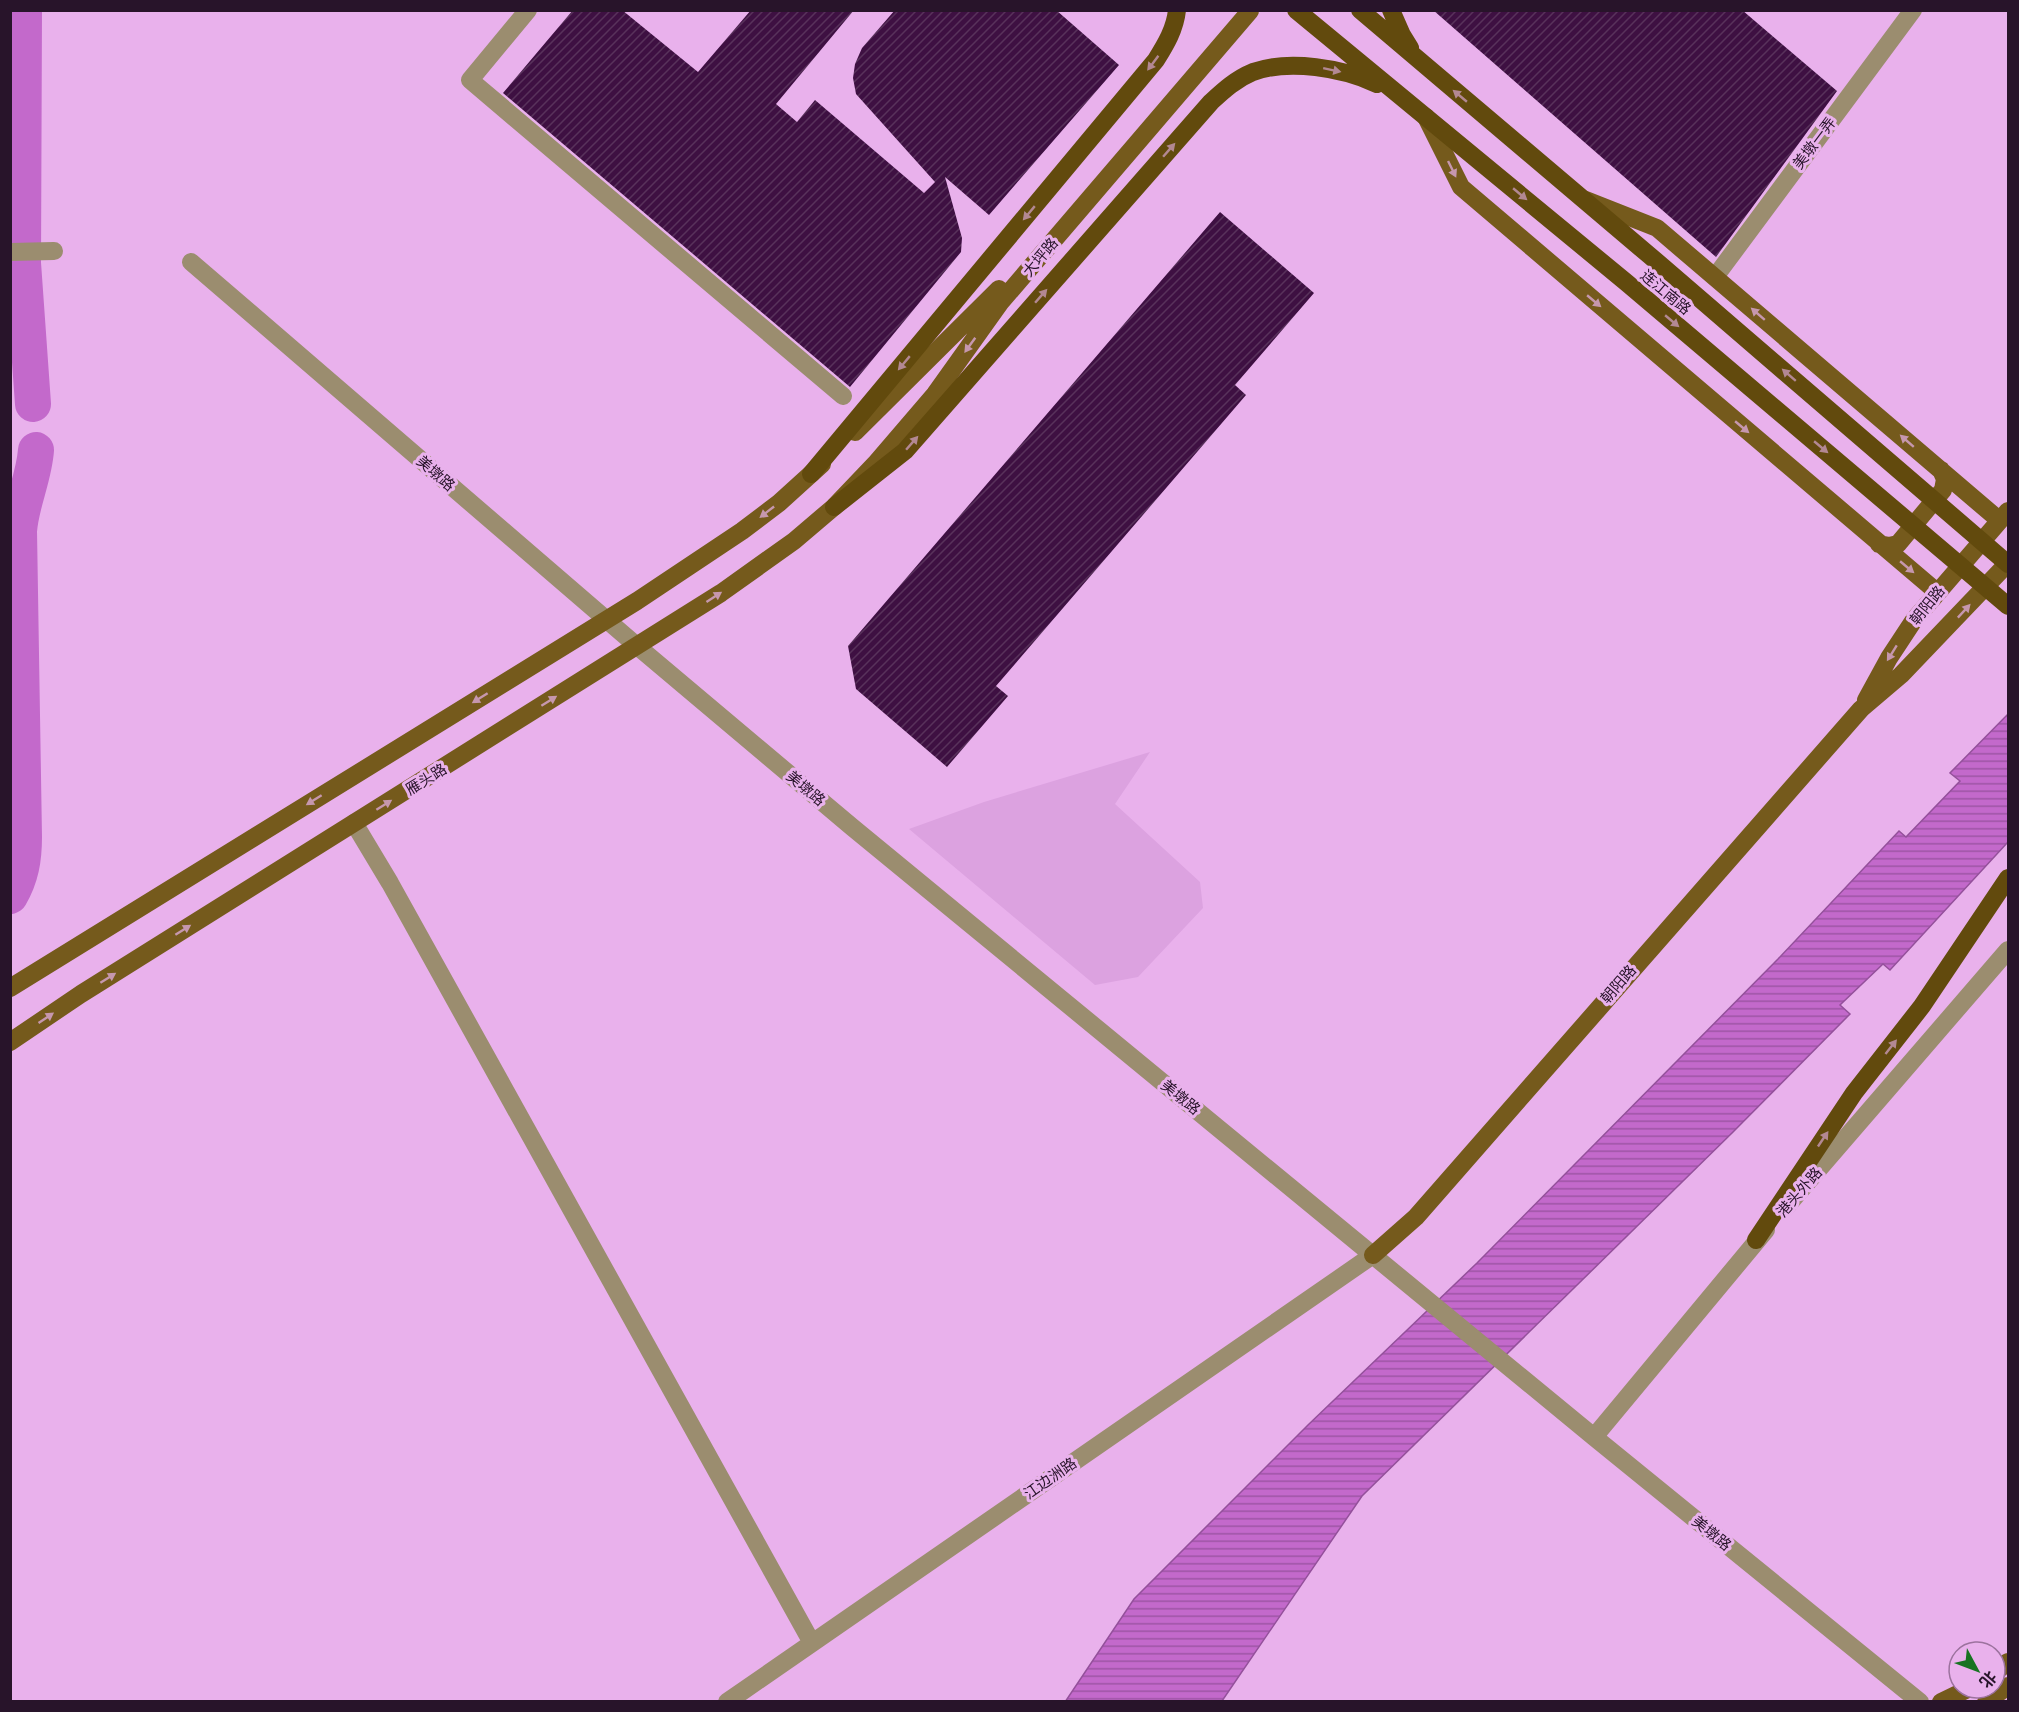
<svg xmlns="http://www.w3.org/2000/svg" width="2019" height="1712" font-family="Manrope,'Noto Sans SC',sans-serif">
<style>
.built{fill:#dca2e0}
.water{fill:url(#water-rules);stroke:#94509b;stroke-width:1.5}
.lines{fill:none;stroke-linecap:round;stroke-linejoin:round}
.river{stroke:#c369cb;stroke-width:36}
.building{fill:url(#building-hatch)}
.minor{stroke:#9b8d6f;stroke-width:18}
.major{stroke:#755a1c;stroke-width:18}
.highway{stroke:#624a0d;stroke-width:18}
.oneway{fill:#b38893}
.oneway2{fill:#c697ae}
.labels{text-anchor:middle;dominant-baseline:central;stroke-width:6;stroke-linejoin:round;paint-order:stroke}
.street-label{font-size:15px;fill:#28142a;stroke:#e9b1ec}
</style>
<defs>
<pattern id="water-rules" width="6" height="5" patternUnits="userSpaceOnUse" patternTransform="scale(1.5)"><rect width="6" height="5" fill="#c369cb"/><path d="M0 2.5h6" fill="none" stroke="#9e55a5"/></pattern>
<pattern id="building-hatch" width="6" height="6" patternUnits="userSpaceOnUse" patternTransform="scale(1.5)"><rect width="6" height="6" fill="#3e1042"/><path d="M-1 1l2-2M0 6l6-6M5 7l2-2" fill="none" stroke="#58325b"/></pattern>
</defs>
<rect width="100%" height="100%" fill="#e9b1ec"/>
<path class="built" d="M1150,752L1115,804L1200,882L1203,908L1138,977L1095,985L909,829L984,802Z"/>
<path class="water" d="M2008,714V842L1890,970L1883,964L1840,1005L1850,1014L1733,1132L1362,1496L1222,1701L1065,1702L1134,1599L1308,1425L1477,1263L1778,959L1899,831L1906,837L1960,781L1950,773Z"/>
<g class="lines">
<path class="river" d="M24,10L23,263L33,404
M10,896C21,877 24,859 24,837L19,531C21,503 34,478 36,450"/>
</g>
<path class="building" d="M573,10H622L698,72L751,10H854L776,104L797,122L815,100L924,193L935,182L856,94L853,78L855,64L862,48L895,10H1056L1119,65L989,215L945,177L962,238L961,252L850,387L503,93Z
M1433,10H1742L1837,91L1716,257Z
M1220,212L1314,293L1235,385L1246,395L996,686L1008,696L947,767L856,689L848,646Z"/>
<g class="lines">
<path class="minor" d="M528,10L470,80L843,396
M10,252L54,251
M191,262L637,646L852,827L1594,1437L1920,1702
M1715,277L1913,10
M354,823L390,883L812,1643
M1786,1207L2008,950
M1594,1437L1766,1230
M727,1702L1373,1255"/>
<path class="major" d="M1426,117L1461,187L1937,592
M1586,200L1657,228L1999,520
M855,432L999,289
M1879,544L1889,546L1898,544L1943,490L1945,479L1941,470
M1866,700L1889,658L1914,620L2008,511
M10,988L637,601L742,531L779,503L822,464
M10,1042L81,994L721,593L794,541L834,507L875,464L935,394L1000,303L1250,11
M1373,1255L1416,1217L1861,709L1901,675L2008,563
M1995,1672L2008,1662
M1941,1702L1970,1688
M1986,1702L2008,1686"/>
<path class="highway" d="M1296,10L1627,283L2008,606
M1360,10L1649,255L2008,564
M1391,10L1402,35L1410,48
M811,474L1156,60C1166,44 1175,29 1177,10
M834,507L905,451L1211,102C1224,90 1236,79 1253,72C1289,59 1343,68 1377,84
M1756,1240L1854,1093L1922,1006L2008,878"/>
</g>
<defs><path id="oneway-solid" d="M-6-.8H1V-3.2L6.5 0L1 3.2V.8H-6Z" transform="scale(1.5)"/></defs>
<g class="oneway">
<use href="#oneway-solid" transform="translate(1153 63) rotate(127)"/>
<use href="#oneway-solid" transform="translate(1332 70) rotate(12)"/>
<use href="#oneway-solid" transform="translate(1460 96) rotate(-140)"/>
<use href="#oneway-solid" transform="translate(1169 150) rotate(-49)"/>
<use href="#oneway-solid" transform="translate(1520 194) rotate(40)"/>
<use href="#oneway-solid" transform="translate(1029 213) rotate(130)"/>
<use href="#oneway-solid" transform="translate(1041 296) rotate(-49)"/>
<use href="#oneway-solid" transform="translate(1672 321) rotate(40)"/>
<use href="#oneway-solid" transform="translate(904 363) rotate(130)"/>
<use href="#oneway-solid" transform="translate(1789 375) rotate(-139)"/>
<use href="#oneway-solid" transform="translate(912 443) rotate(-49)"/>
<use href="#oneway-solid" transform="translate(1821 447) rotate(40)"/>
<use href="#oneway-solid" transform="translate(1891 1047) rotate(-52)"/>
<use href="#oneway-solid" transform="translate(1823 1139) rotate(-56)"/>
</g>
<g class="oneway2">
<use href="#oneway-solid" transform="translate(1452 169) rotate(64)"/>
<use href="#oneway-solid" transform="translate(1594 301) rotate(40)"/>
<use href="#oneway-solid" transform="translate(1758 314) rotate(-139)"/>
<use href="#oneway-solid" transform="translate(970 345) rotate(126)"/>
<use href="#oneway-solid" transform="translate(1742 427) rotate(40)"/>
<use href="#oneway-solid" transform="translate(1907 441) rotate(-139)"/>
<use href="#oneway-solid" transform="translate(767 512) rotate(142)"/>
<use href="#oneway-solid" transform="translate(1907 567) rotate(40)"/>
<use href="#oneway-solid" transform="translate(714 597) rotate(-33)"/>
<use href="#oneway-solid" transform="translate(1964 611) rotate(-47)"/>
<use href="#oneway-solid" transform="translate(1892 653) rotate(122)"/>
<use href="#oneway-solid" transform="translate(480 698) rotate(148)"/>
<use href="#oneway-solid" transform="translate(549 701) rotate(-32)"/>
<use href="#oneway-solid" transform="translate(314 800) rotate(148)"/>
<use href="#oneway-solid" transform="translate(384 805) rotate(-32)"/>
<use href="#oneway-solid" transform="translate(183 930) rotate(-32)"/>
<use href="#oneway-solid" transform="translate(108 978) rotate(-32)"/>
<use href="#oneway-solid" transform="translate(46 1018) rotate(-34)"/>
</g>
<g class="labels">
<g class="street-label">
<text transform="translate(1814 143) rotate(-53)">美墩一弄</text>
<text transform="translate(1040 257) rotate(-50)">大坪路</text>
<text transform="translate(1666 292) rotate(40)">连江南路</text>
<text transform="translate(436 473) rotate(41)">美墩路</text>
<text transform="translate(1927 605) rotate(-51)">朝阳路</text>
<text transform="translate(426 779) rotate(-32)">雁头路</text>
<text transform="translate(806 788) rotate(40)">美墩路</text>
<text transform="translate(1618 984) rotate(-49)">朝阳路</text>
<text transform="translate(1181 1097) rotate(39)">美墩路</text>
<text transform="translate(1799 1192) rotate(-49)">港头外路</text>
<text transform="translate(1050 1478) rotate(-35)">江边洲路</text>
<text transform="translate(1712 1533) rotate(39)">美墩路</text>
</g>
</g>
<rect width="2019" height="1712" fill="none" stroke="#28142a" stroke-width="24"/>
<g transform="translate(1977 1670) rotate(131)"><circle r="28" fill="#e9b1ec" stroke="#9c729e" stroke-width="1.5"/>
<path d="M0-4.5L10 22L0 15L-10 22Z" fill="#177322"/>
<text y="-9" font-size="16" font-weight="bold" text-anchor="middle" fill="#28142a">北</text>
</g>
</svg>
